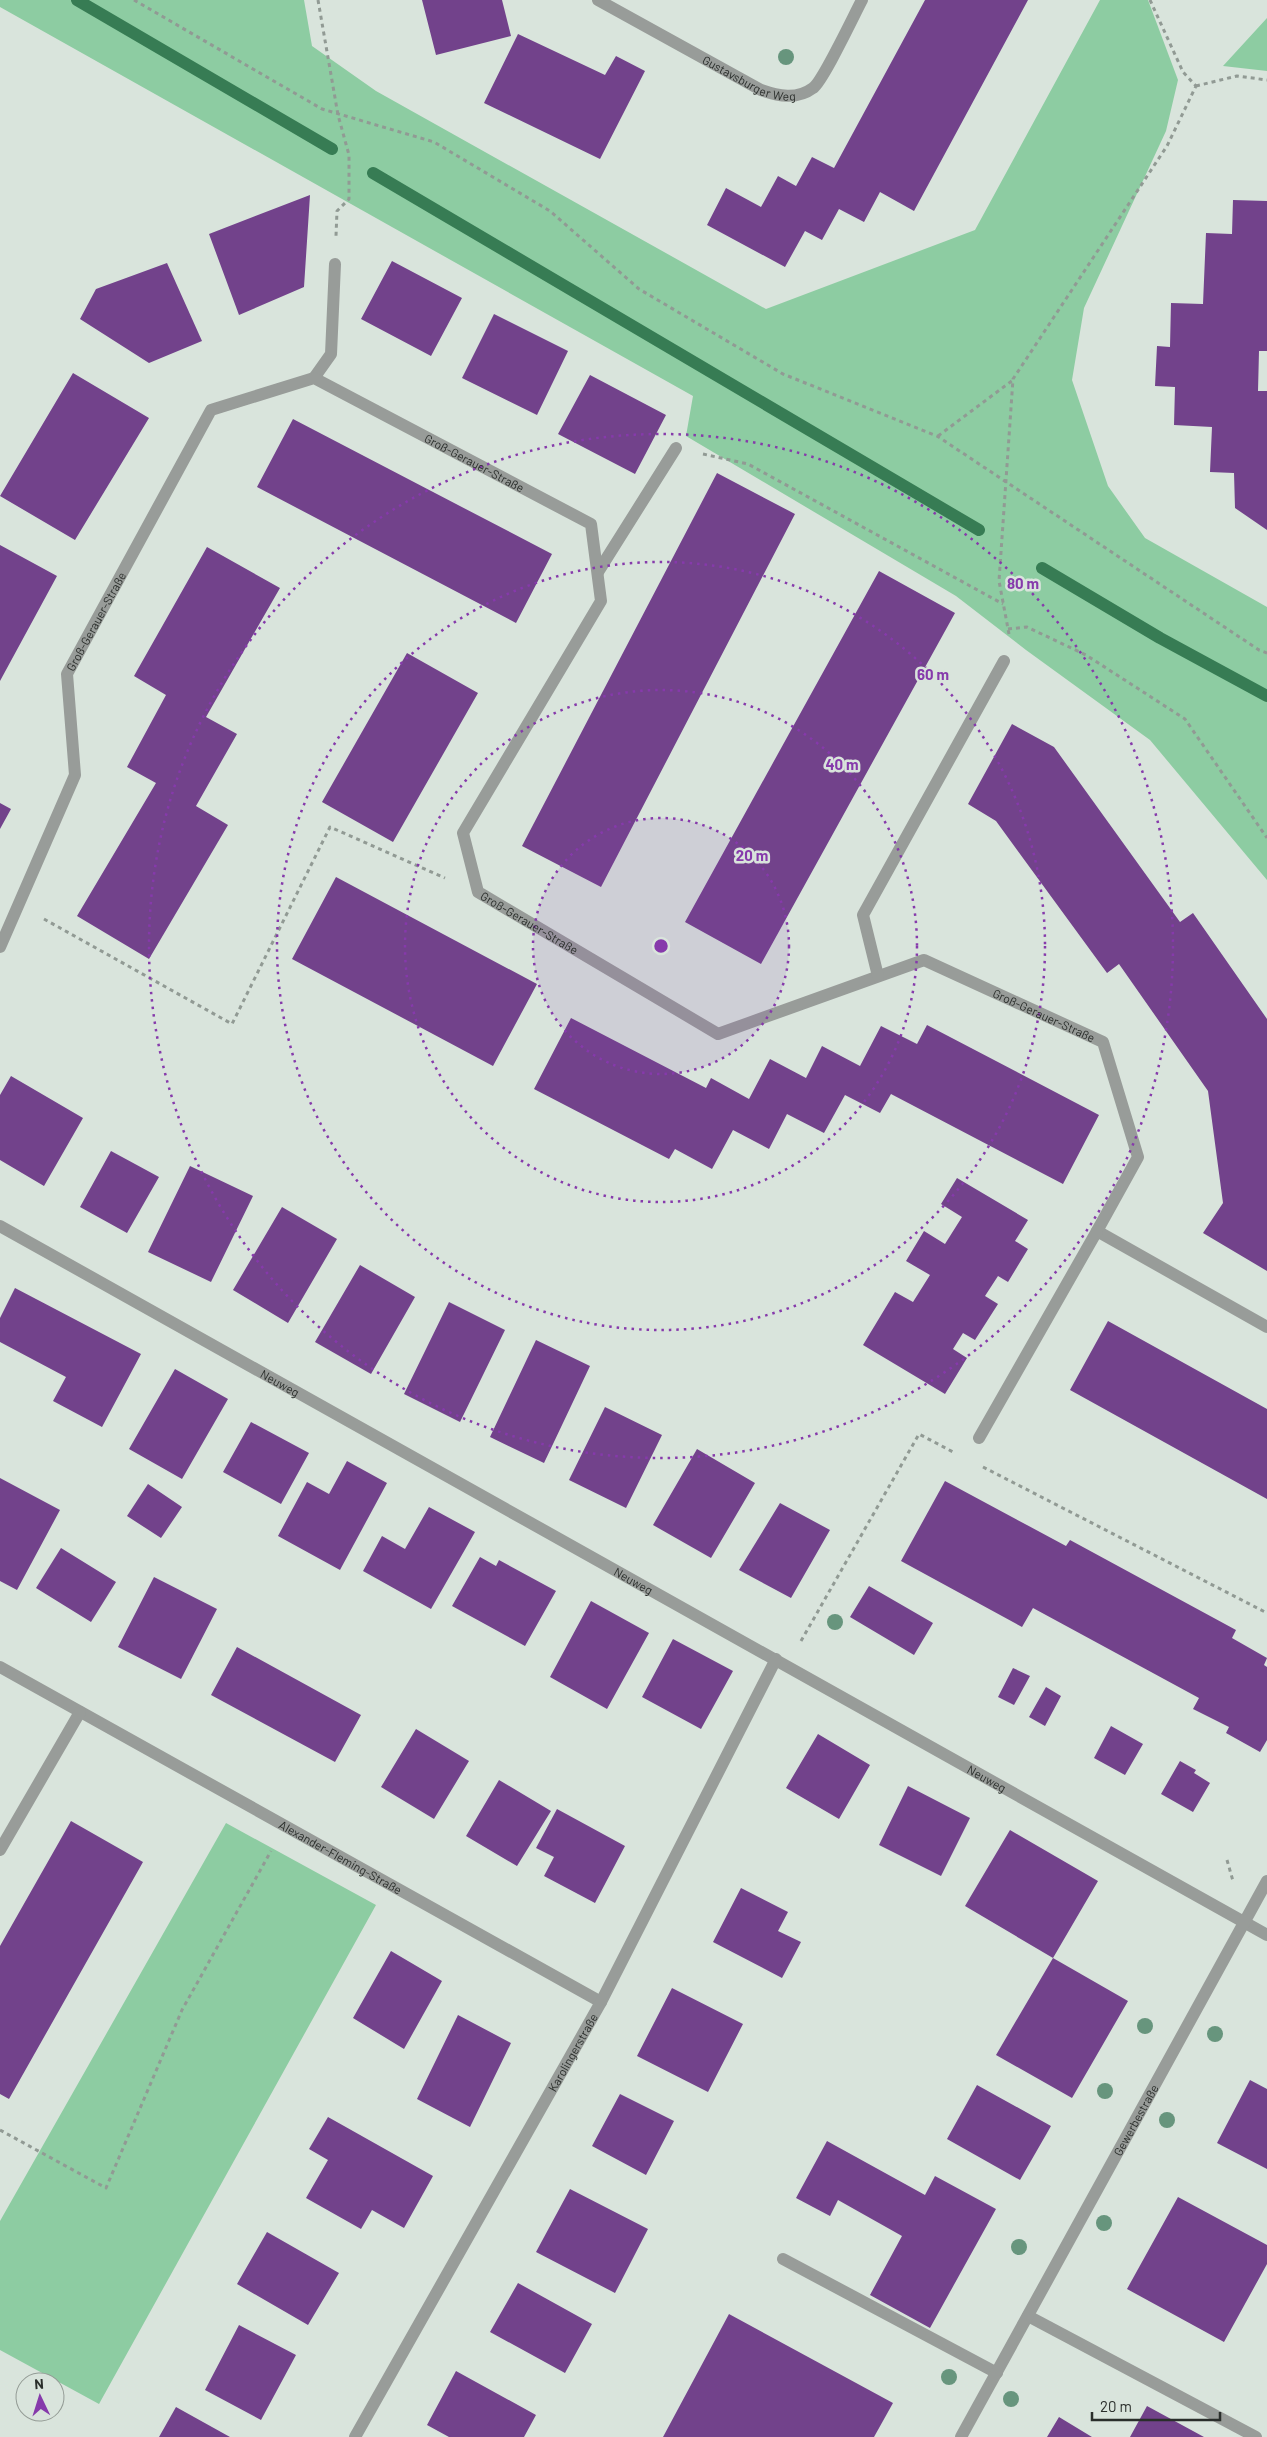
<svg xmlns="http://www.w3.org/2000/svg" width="1267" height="2437" font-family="Barlow,sans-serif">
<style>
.green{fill:#8dcca2}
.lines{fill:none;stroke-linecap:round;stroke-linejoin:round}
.stream{stroke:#377c54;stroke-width:12}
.building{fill:#72428b}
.path{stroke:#919a94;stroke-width:3;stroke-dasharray:4 4;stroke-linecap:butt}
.minor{stroke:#989c99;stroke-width:12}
.tree{fill:#67957d}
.ring{fill:none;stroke:#863aab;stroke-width:2.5;stroke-dasharray:2.5 5}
.labels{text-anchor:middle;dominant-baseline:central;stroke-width:5;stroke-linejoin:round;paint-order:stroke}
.street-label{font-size:12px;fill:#2a2e2b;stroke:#d9e4dc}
.centre{fill:#863aab;stroke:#d9e4dc;stroke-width:2.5}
.ring-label{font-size:15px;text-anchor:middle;font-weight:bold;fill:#863aab;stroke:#d9e4dc;stroke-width:5;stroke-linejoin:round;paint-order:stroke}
</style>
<rect width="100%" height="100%" fill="#d9e4dc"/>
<path class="green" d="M0,0H304L312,46L376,91L766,309L975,230L1100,0H1148L1178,80L1166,131L1084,308L1072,380L1108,486L1145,538L1267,607V880L1150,740L1026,650L956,596L686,436L693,396L0,7Z
M1267,18V71L1223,66Z
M226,1823L376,1905L99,2404L0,2350V2221Z"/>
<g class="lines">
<path class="stream" d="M77,0L332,149
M373,173L979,530
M1042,568L1160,638L1267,696"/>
</g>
<path class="building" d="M422,0H502L511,36L436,55Z
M925,0H1028L914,211L880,192L864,222L839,209L822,240L805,231L785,267L707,225L726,188L761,207L778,176L796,186L812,157L834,168Z
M518,34L605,75L616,56L645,71L600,159L484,103Z
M310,195L304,287L239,315L209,234Z
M1233,200L1267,201V351H1259L1258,391H1267V530L1235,508L1234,473L1210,472L1212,427L1174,425L1175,387L1155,386L1157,346L1170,347L1171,303L1203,304L1206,233L1232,234Z
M392,261L462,298L431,356L361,319Z
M167,263L202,341L149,363L80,319L96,289Z
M494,314L568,351L537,415L462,378Z
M73,373L149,418L75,540L0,496Z
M590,375L666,415L635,474L558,434Z
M293,419L552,554L516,623L257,487Z
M717,473L795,514L601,887L522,846Z
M0,545L57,576L0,681Z
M207,547L280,588L206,717L237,734L196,806L228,825L149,959L77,916L156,783L127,767L166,695L134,676Z
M879,571L955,613L761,964L685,922Z
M407,653L478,693L393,842L322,802Z
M1012,724L1054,747L1180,922L1193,913L1267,1019V1271L1203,1233L1223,1203L1208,1091L1119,964L1107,973L996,821L968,804Z
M0,803L11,809L0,829Z
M336,877L537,984L493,1066L292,959Z
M571,1018L706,1088L711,1078L749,1099L770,1059L806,1078L822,1046L860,1066L881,1026L917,1044L927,1025L1099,1115L1063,1184L891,1094L880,1113L845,1095L824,1133L787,1114L769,1149L733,1130L712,1169L675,1149L669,1159L534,1089Z
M11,1076L83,1118L44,1186L0,1160V1095Z
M111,1151L159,1177L127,1233L80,1207Z
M190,1166L253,1196L211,1282L148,1252Z
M957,1178L1028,1220L1015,1241L1028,1249L1008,1282L998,1276L985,1296L998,1304L975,1340L963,1333L953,1349L967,1358L945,1394L863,1345L895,1292L913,1302L930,1275L906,1261L924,1231L945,1244L962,1217L941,1204Z
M282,1207L337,1239L288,1323L233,1290Z
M360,1265L415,1297L371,1374L315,1342Z
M15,1288L141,1354L102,1427L53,1401L66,1377L0,1342V1318Z
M449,1302L505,1330L460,1422L404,1394Z
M1108,1321L1267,1409V1499L1070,1390Z
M536,1340L590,1366L544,1463L490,1437Z
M175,1369L228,1399L182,1479L129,1449Z
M605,1407L662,1435L626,1508L569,1480Z
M251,1422L309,1453L281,1504L223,1472Z
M697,1449L755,1483L711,1558L653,1525Z
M347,1461L387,1483L340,1570L278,1536L307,1482L329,1494Z
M0,1478L60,1510L17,1590L0,1581Z
M945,1481L1066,1546L1070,1540L1236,1630L1232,1638L1267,1658L1264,1665L1267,1667V1740L1260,1752L1226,1733L1229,1727L1193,1709L1199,1698L1033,1608L1022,1627L901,1561Z
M148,1484L182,1507L161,1538L127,1516Z
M780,1503L830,1530L791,1598L739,1570Z
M429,1507L475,1532L431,1609L363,1571L382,1536L405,1549Z
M61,1548L116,1582L91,1622L36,1588Z
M480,1557L496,1566L499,1560L556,1591L525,1646L452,1606Z
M154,1577L217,1609L181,1679L118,1647Z
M869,1586L933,1623L914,1655L850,1617Z
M591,1601L649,1633L607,1709L550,1677Z
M673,1639L733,1671L701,1729L642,1697Z
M237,1647L361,1715L335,1762L211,1695Z
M1013,1668L1030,1676L1014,1705L998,1697Z
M1046,1687L1061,1696L1045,1726L1029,1717Z
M1111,1726L1143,1744L1125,1775L1094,1758Z
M416,1729L469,1761L434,1819L381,1787Z
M818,1734L870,1765L839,1819L786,1788Z
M1180,1761L1196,1770L1194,1773L1210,1783L1193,1812L1161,1794Z
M499,1780L551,1811L517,1866L466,1836Z
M908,1786L970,1818L941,1876L879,1845Z
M557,1809L625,1846L595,1903L544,1876L554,1857L536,1848Z
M71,1821L143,1862L9,2099L0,2094V1946Z
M1010,1830L1098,1881L1053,1958L965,1906Z
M741,1888L788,1912L778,1931L801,1942L782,1978L713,1942Z
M391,1951L442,1981L404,2049L353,2018Z
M1053,1958L1128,2001L1072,2098L996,2055Z
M672,1988L743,2024L708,2092L637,2056Z
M458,2015L511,2043L470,2127L417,2099Z
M1250,2080L1267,2089V2169L1217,2143Z
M977,2085L1051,2126L1020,2180L947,2139Z
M620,2094L674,2121L646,2175L592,2146Z
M328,2117L433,2176L404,2228L372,2210L361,2229L306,2198L328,2160L309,2149Z
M827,2141L925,2195L935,2176L996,2209L930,2328L870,2295L902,2236L838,2200L830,2216L796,2198Z
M570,2189L648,2229L615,2293L536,2252Z
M1178,2197L1267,2245V2264L1224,2342L1127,2289Z
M267,2232L339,2273L308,2325L237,2284Z
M518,2283L592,2324L565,2373L490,2332Z
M729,2314L893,2403L874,2437H663Z
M239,2325L296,2355L261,2420L205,2390Z
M456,2371L536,2415L524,2437H449L427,2425Z
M1147,2406L1204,2437H1130Z
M176,2407L230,2437H159Z
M1059,2417L1092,2437H1047Z"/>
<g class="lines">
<path class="path" d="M134,0L322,109L434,142L550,211L639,289L783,374L937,436L1259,650L1267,653
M318,0L338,115L349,155V199L337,211L336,236
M1150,0L1183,72L1196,86
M1196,86L1237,76L1267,80
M938,436L1013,380
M703,454L748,464L1003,604
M1008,629L1027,627L1086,655L1185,719L1267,838
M1009,634L999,581L1013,379L1167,146L1196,86
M44,919L232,1024L330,827L445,878
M983,1467L1267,1613
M801,1641L919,1434L953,1452
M1227,1860L1233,1881
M0,2130L106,2188L182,2010L271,1851"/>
<g class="minor">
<path id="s1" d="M598,0L761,90C778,96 797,100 813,88C823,81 854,15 862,0"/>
<path d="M314,378L331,354L335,264"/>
<path d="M598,572L676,448"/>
<path id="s2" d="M0,947L75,775L67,674L211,410L314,378L591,524L601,601L463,833L478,892L718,1034L924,960L1103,1042L1138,1157L1097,1231L1267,1327"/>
<path d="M878,976L863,915L1004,661"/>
<path id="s3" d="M0,1226L1267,1935"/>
<path d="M979,1438L1097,1231"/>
<path id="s4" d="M0,1667L601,2002"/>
<path d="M0,1850L80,1712"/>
<path d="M783,2259L997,2373"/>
<path d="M1028,2316L1256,2437"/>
<path id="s5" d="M355,2437L601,2002L776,1659"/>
<path id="s6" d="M961,2437L1267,1881"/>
</g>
</g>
<g class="tree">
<circle cx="786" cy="57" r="8"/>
<circle cx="835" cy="1622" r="8"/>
<circle cx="1145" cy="2026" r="8"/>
<circle cx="1215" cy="2034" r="8"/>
<circle cx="1105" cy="2091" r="8"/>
<circle cx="1167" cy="2120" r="8"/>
<circle cx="1104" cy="2223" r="8"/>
<circle cx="1019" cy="2247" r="8"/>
<circle cx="949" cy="2377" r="8"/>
<circle cx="1011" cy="2399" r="8"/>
</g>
<circle cx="661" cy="946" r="128" fill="#863aab" fill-opacity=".12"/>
<g class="ring">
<circle cx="661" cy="946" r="128"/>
<circle cx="661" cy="946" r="256"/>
<circle cx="661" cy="946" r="384"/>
<circle cx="661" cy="946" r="512"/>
</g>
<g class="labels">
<g class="street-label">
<text stroke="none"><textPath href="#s1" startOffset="171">Gustavsburger Weg</textPath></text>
<text stroke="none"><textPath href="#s2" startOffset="879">Groß-Gerauer-Straße</textPath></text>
<text stroke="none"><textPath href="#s2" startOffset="349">Groß-Gerauer-Straße</textPath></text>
<text stroke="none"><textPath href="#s2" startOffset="1479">Groß-Gerauer-Straße</textPath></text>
<text stroke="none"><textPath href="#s2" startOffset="2049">Groß-Gerauer-Straße</textPath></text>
<text stroke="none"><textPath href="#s3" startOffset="321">Neuweg</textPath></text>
<text stroke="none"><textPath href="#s3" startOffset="726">Neuweg</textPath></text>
<text stroke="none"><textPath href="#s3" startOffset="1131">Neuweg</textPath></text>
<text stroke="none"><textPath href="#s4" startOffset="390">Alexander-Fleming-Straße</textPath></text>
<text stroke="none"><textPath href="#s5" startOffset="442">Karolingerstraße</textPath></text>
<text stroke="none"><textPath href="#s6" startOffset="362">Gewerbestraße</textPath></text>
</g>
</g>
<circle cx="661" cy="946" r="8" class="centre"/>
<g class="ring-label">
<text x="1023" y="589">80 m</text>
<text x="933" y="680">60 m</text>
<text x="842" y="770">40 m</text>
<text x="752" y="861">20 m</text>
</g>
<g transform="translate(40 2397) rotate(356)"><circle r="24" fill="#d9e4dc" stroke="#939b95"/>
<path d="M0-4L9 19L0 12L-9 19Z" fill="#863aab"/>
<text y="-8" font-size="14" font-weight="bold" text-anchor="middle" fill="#2a2e2b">N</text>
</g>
<path d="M1092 2412v8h128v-8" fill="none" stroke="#2a2e2b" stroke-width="2.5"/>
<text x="1100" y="2412" font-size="15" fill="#2a2e2b" stroke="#d9e4dc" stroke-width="4" paint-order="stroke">20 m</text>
</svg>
